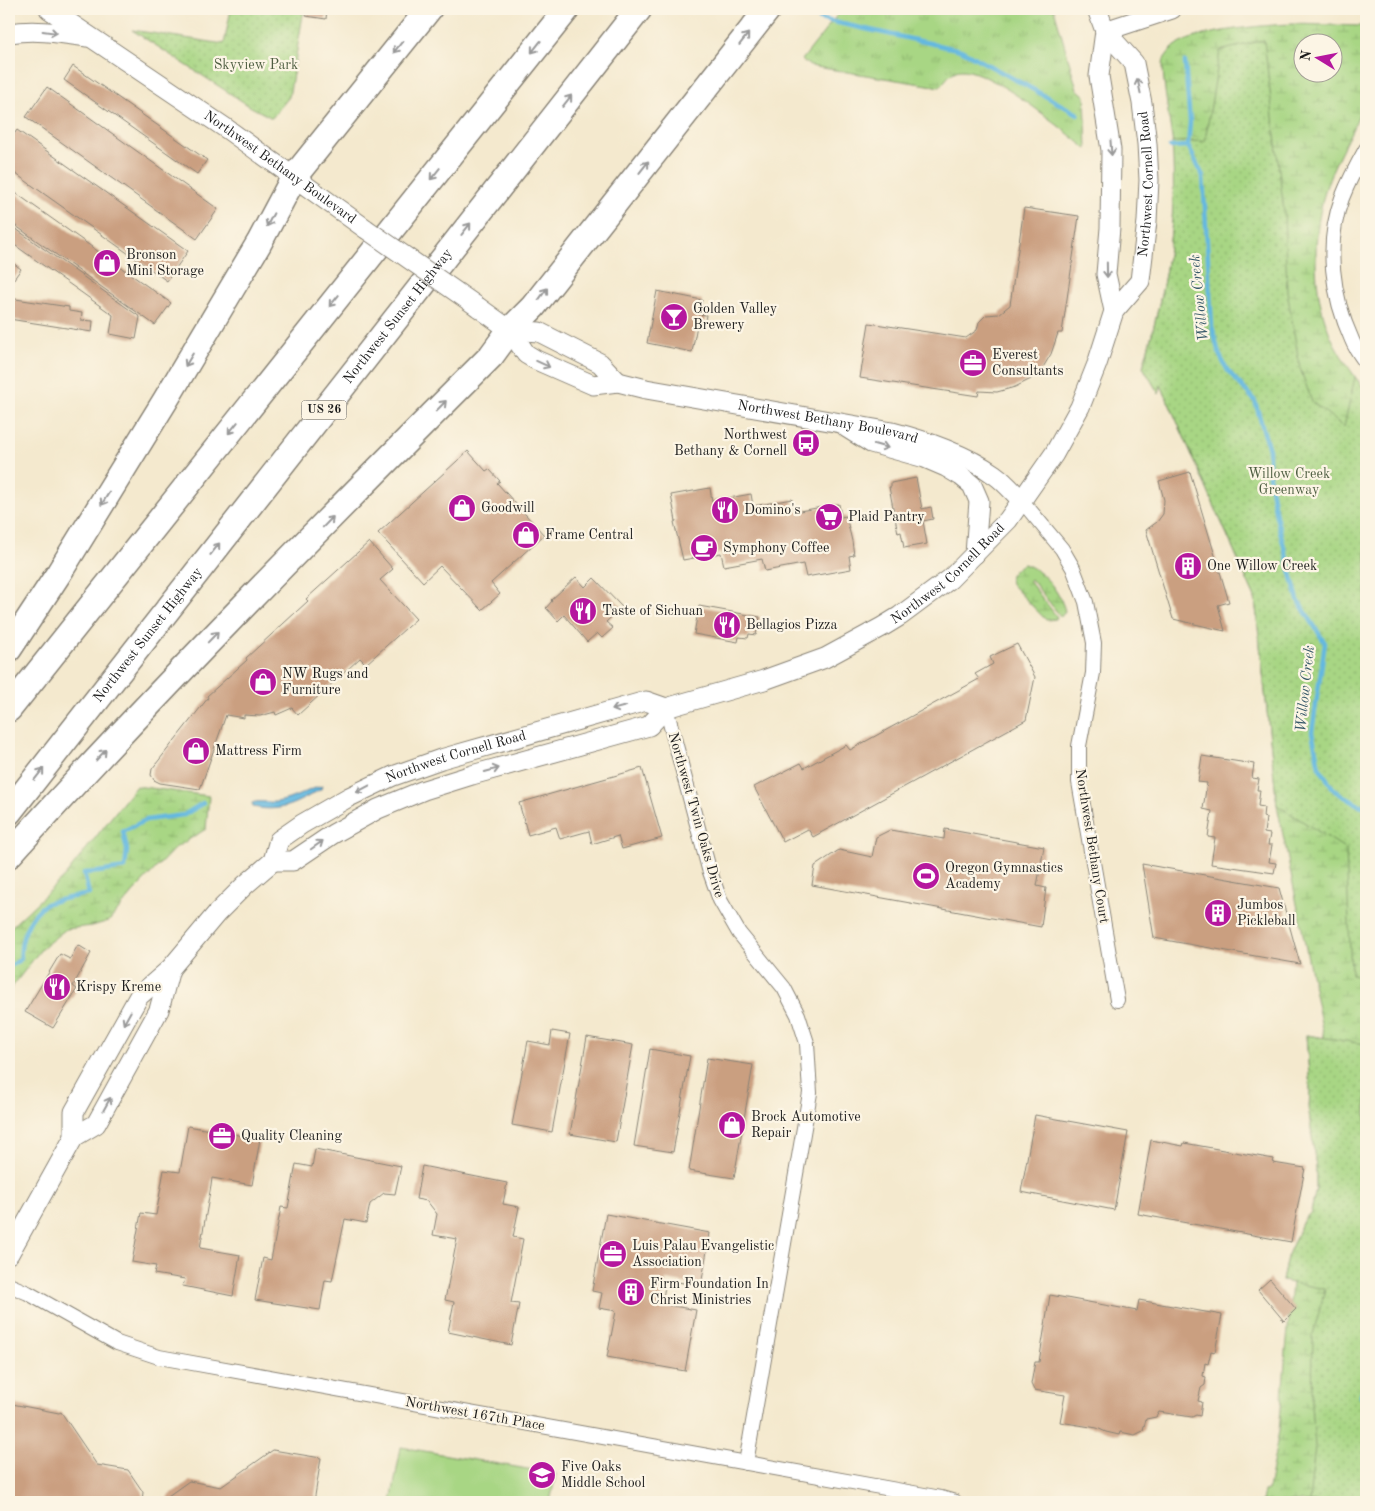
<svg xmlns="http://www.w3.org/2000/svg" width="1375" height="1511" font-family="'Old Standard TT',serif">
<style>
.grass{fill:url(#grass-tufts);stroke:#627950}
.wetland{fill:url(#wetland-marsh);stroke:#627950;fill-rule:evenodd}
.park{fill:url(#park-dots);stroke:#627950}
.pitch{fill:#a8d684;stroke:#627950}
.water{fill:#63b8e0;stroke:#406a7e}
.lines{fill:none;stroke-linecap:round;stroke-linejoin:round}
.stream{stroke:#63b8e0;stroke-width:4.5}
.building{fill:#ca9f80}
.street-casing{stroke:#888275;stroke-width:16}
.secondary-casing{stroke:#888275;stroke-width:21}
.highway-casing{stroke:#888275;stroke-width:28}
.street{stroke:#fff;stroke-width:14}
.secondary{stroke:#fff;stroke-width:19}
.highway{stroke:#fff;stroke-width:25}
.secondary-bridge-casing{stroke:#888275;stroke-width:21;stroke-linecap:butt}
.secondary-bridge{stroke:#fff;stroke-width:19}
.oneway{stroke:#999}
.labels{text-anchor:middle;dominant-baseline:central;stroke-width:4.5;stroke-linejoin:round;paint-order:stroke}
.shield{fill:#fcf5e5;stroke:#5f5d58;stroke-width:1}
.shield-label{font-size:12px;font-weight:bold;fill:#1c1c1c}
.park-label{font-size:14px;fill:#4d5d40;stroke:#fcf5e5}
.street-label{font-size:14px;fill:#1c1c1c;stroke:#fcf5e5}
.poi-label{font-size:14px;fill:#1c1c1c;stroke:#fcf5e5;text-anchor:start}
.water-label{font-size:15px;font-style:italic;fill:#385a6a;stroke:#fcf5e5}
</style>
<defs>
<pattern id="grass-tufts" width="24" height="20" patternUnits="userSpaceOnUse" patternTransform="scale(1.25)"><rect width="24" height="20" fill="#a8d684"/><path d="M3 7l-1-3M5 7V3M7 7l1-3M15 17l-1-3M17 17v-4M19 17l1-3" fill="none" stroke="#90b771"/></pattern>
<pattern id="wetland-marsh" width="20" height="14" patternUnits="userSpaceOnUse" patternTransform="scale(1.25)"><rect width="20" height="14" fill="#a8d684"/><path d="M1 5h8M5 5V1M11 12h8M15 12V8" fill="none" stroke="#90b771"/></pattern>
<pattern id="park-dots" width="8" height="8" patternUnits="userSpaceOnUse" patternTransform="scale(1.25)"><rect width="8" height="8" fill="#a8d684"/><path d="M2 2h.1M6 6h.1" fill="none" stroke="#90b771" stroke-width="1.8" stroke-linecap="round"/></pattern>
</defs>
<rect width="100%" height="100%" fill="#fcf5e5"/>
<filter id="ink" filterUnits="userSpaceOnUse"><feTurbulence type="fractalNoise" baseFrequency=".02" numOctaves="2"/><feDisplacementMap in="SourceGraphic" scale="10" xChannelSelector="R" yChannelSelector="G"/><feConvolveMatrix kernelMatrix="1 2 1 2 8 2 1 2 1" color-interpolation-filters="sRGB"/></filter>
<filter id="wash" filterUnits="userSpaceOnUse"><feTurbulence type="fractalNoise" baseFrequency=".0096" numOctaves="4" result="noise"/><feDisplacementMap in="SourceGraphic" scale="20" xChannelSelector="R" yChannelSelector="G"/><feGaussianBlur stdDeviation="1.12" result="paint"/><feColorMatrix in="noise" values="0 0 0 0 0 0 0 0 0 0 0 0 0 0 0 0 0 1.4 0 .05"/><feComposite in="paint" operator="in"/></filter>
<g filter="url(#wash)">
<rect width="100%" height="100%" fill="#f4e9ce"/>
<path class="grass" d="M842,9H1054L1077,89L1085,96L1087,149C1066,132 982,61 956,71C950,73 944,82 940,87L810,66L802,60Z"/>
<path class="wetland" d="M1292,24L1361,26L1366,29V92C1360,120 1344,143 1333,169C1311,220 1309,293 1334,343C1343,360 1354,376 1366,391V1502H1262L1264,1491L1268,1490L1279,1431L1292,1283L1282,1281L1287,1257L1303,1221L1311,1212L1316,1189V1168L1309,1112L1310,1088L1306,1035L1324,1038L1277,805L1255,598L1161,385L1159,394L1143,367C1164,293 1178,223 1173,146C1171,128 1160,71 1164,59C1166,56 1169,52 1171,50C1186,31 1266,25 1292,24ZM1302,42H1332V72H1302Z
M1024,564C1043,570 1060,592 1065,611L1061,617L1031,579L1029,581L1057,617L1056,619L1046,620L1012,585C1006,576 1016,567 1024,564Z
M136,786L209,796L206,829L175,848L138,887L109,921L92,926L66,929L42,948L9,991V929L65,876Z"/>
<path class="park" d="M231,9H304L289,97L272,118L251,107L132,30L224,44Z
M1264,40L1284,212L1287,291L1300,368L1312,402L1344,427L1355,377L1366,391V1020L1365,1016L1364,977L1351,974L1346,849L1277,805L1255,598L1161,385L1159,394L1143,367C1165,290 1178,223 1172,142L1205,141L1220,51Z
M1306,1035L1366,1044V1502H1309L1315,1447L1312,1404L1313,1335L1325,1289L1282,1281L1287,1257L1303,1221L1311,1212L1316,1189V1168L1309,1112L1310,1088Z"/>
<path class="pitch" d="M401,1447L556,1474L550,1502H391Z"/>
<path class="water" d="M322,786L321,789C297,803 281,813 253,807L252,803C259,800 268,803 276,802C293,800 306,790 322,786Z"/>
<g class="lines">
<path class="stream" d="M820,19L961,50L1078,114
M1185,62L1190,122L1188,146
M1170,147L1188,146L1203,176L1212,326L1219,354L1228,371L1255,401L1269,450V476L1276,516L1298,600L1325,643L1312,732L1319,767L1335,791L1357,804L1366,807
M9,967L21,959C19,941 29,914 46,904C55,900 78,896 89,894L84,873L98,872L125,868L127,850L123,831L146,820L184,815L203,803
M1366,1379L1361,1395L1366,1405"/>
</g>
<g id="blocks">
<path class="building" d="M183,9H194V13L183,11Z
M308,9H327L326,19L306,16Z
M73,66L207,160L197,174L64,80Z
M47,87L218,209L197,239L26,117Z
M17,130L188,251L167,281L9,169V141Z
M10,189L171,303L155,325L9,221V191Z
M1024,208L1079,216L1062,333H1058L1051,354L1042,369L1031,379L1015,387L997,392L979,391L978,396L860,378L869,323L966,338L977,330L979,322L986,315L999,314L1010,305Z
M9,224L140,317L136,339L110,334L113,315L9,241Z
M9,260L21,269L11,283L9,281Z
M657,291L702,300L699,314L706,315L704,327L697,325L692,352L647,343Z
M9,298L69,307V311L82,313L81,320L93,321L92,332L9,319Z
M468,451L486,471L489,469L500,481L497,483L544,535L491,583L500,594L482,610L440,566L423,582L378,533Z
M1190,472L1229,602L1218,605L1225,631L1173,619L1146,530L1157,522L1163,514L1164,500L1159,481Z
M916,478L922,509L931,507L933,519L923,521L927,544L904,548L901,532L898,533L889,487H891V483Z
M710,488L712,501L751,494L753,506L792,499L794,512L839,504L841,517L846,516L852,541L854,555L849,556L851,569L806,577L803,564L765,571L762,559L724,566L721,553L683,560L674,522L676,521L671,495Z
M369,542L393,569L380,580L416,619L366,664L360,658L298,715L292,708L276,715L275,712L260,716L244,715V718L226,715L200,789L160,783L154,780L151,775L152,769L208,698L207,696L247,660L246,658L308,601L306,599Z
M576,577L585,587L594,578L622,607L606,622L613,628L602,638L597,633L587,642L564,615L558,621L546,608L552,601L551,600Z
M699,606L760,617L756,635L749,634L748,638L739,637L738,642L694,634Z
M1017,644L1035,677L1026,720L813,837L808,829L783,842L754,787L801,763L804,768L846,745L850,750L979,679L975,674L993,664L990,657Z
M1202,756L1254,764L1252,778L1259,779L1257,790H1260L1258,806L1264,807L1263,817L1266,818L1264,833L1270,834L1268,845H1272L1269,862L1276,863L1274,873L1211,864L1215,838L1208,837L1212,811L1203,809L1207,783L1198,782Z
M642,768L662,838L622,849L618,836L592,844L589,831L560,839L556,827L528,835L519,803Z
M945,829L1044,847L1037,886L1046,888L1041,927L812,885L815,866L839,850L872,857L876,837L890,830L944,839Z
M1142,864L1279,888L1300,964L1154,938Z
M78,945L91,953L73,986L77,989L53,1028L25,1012L60,954L70,959Z
M552,1031L570,1034L552,1132L512,1125L528,1041L550,1045Z
M587,1037L633,1045L616,1142L570,1134Z
M650,1049L690,1056L673,1152L634,1146Z
M707,1058L753,1065L734,1178L689,1171Z
M1035,1115L1128,1132L1114,1210L1021,1192Z
M188,1126L260,1139L252,1185L212,1178L211,1186L200,1248L240,1255L233,1296L183,1286L185,1279L154,1274L156,1266L132,1262L141,1213L156,1215L164,1170L180,1172Z
M1151,1140L1183,1146L1184,1143L1274,1159L1273,1163L1305,1168L1291,1242L1138,1214Z
M315,1149L401,1166L395,1194L384,1193L370,1204L366,1223L345,1219L332,1281L325,1280L320,1310L255,1300L263,1258L271,1260L281,1207L288,1208L296,1164L312,1167Z
M422,1166L507,1183L503,1204L519,1207L513,1237L523,1239L511,1303L519,1304L511,1345L448,1332L454,1302L445,1300L457,1239L433,1235L437,1214L427,1201L416,1199Z
M606,1214L710,1233L701,1286L666,1280L662,1304L696,1310L685,1371L607,1357L616,1311L599,1308L602,1293L592,1291Z
M1270,1279L1296,1309L1284,1321L1258,1290Z
M1050,1295L1137,1311L1139,1300L1222,1315L1215,1352L1211,1351L1208,1364L1205,1363L1203,1376L1206,1377L1205,1385L1201,1388L1198,1401L1202,1402L1200,1416L1196,1415L1192,1417L1159,1412L1156,1417L1146,1419L1143,1431L1135,1435L1120,1432L1119,1435L1106,1432L1097,1428L1060,1422L1065,1395L1034,1390L1031,1384L1035,1362H1039Z
M12,1404L59,1413L61,1412L97,1465L128,1470L143,1492L142,1502H9V1423Z
M273,1450L321,1458L314,1502H166L168,1496L189,1481L221,1487Z"/>
</g>
</g>
<g filter="url(#ink)">
<use href="#blocks" fill-opacity="0" stroke="#888275" stroke-width="1"/>
<g class="lines">
<g class="street-casing">
<path id="street" d="M1366,149C1357,165 1349,180 1342,198C1325,244 1332,296 1352,340C1355,348 1361,356 1366,363
M1022,501L1062,549L1073,568L1086,602L1094,643L1093,673L1079,746V782L1117,1000
M666,708L709,869L720,900L739,933L784,988L798,1015L807,1043L810,1093L746,1463
M9,1285L28,1293L117,1343L159,1357L941,1498L955,1502"/>
</g>
<g class="secondary-casing">
<g id="secondary">
<path id="s1" d="M49,9L227,129L366,229"/>
<path d="M1097,9L1105,31L1099,76L1111,150L1110,228L1106,274L1114,311"/>
<path d="M1105,31L1172,9"/>
<path d="M9,33C36,29 59,33 87,37"/>
<path id="s2" d="M478,307L510,330L526,354L536,360L593,385L618,382L646,389L892,432C923,440 968,455 995,475C1005,482 1014,493 1022,501"/>
<path d="M510,330L539,332L600,363L618,382"/>
<path d="M847,428L871,443L925,458L946,467L961,476L972,485L979,501L975,554"/>
<path id="s3" d="M273,861H293L333,834L378,809L424,790L472,775L649,726L666,708L764,680L825,658L882,627L900,616L950,579L1008,520L1054,454L1080,407L1097,364L1114,311L1140,281L1147,221L1149,180L1147,144L1142,103L1134,63L1105,31"/>
<path d="M74,1137L96,1124L159,1010L170,969"/>
<path id="s4" d="M9,1254L74,1137V1112L139,996L170,969L217,913L245,885L273,861L279,840L302,824L349,797L393,776L441,759L646,701L666,708"/>
</g>
</g>
<g class="highway-casing">
<g id="highway">
<path d="M9,649L59,573L165,401L259,243L294,177L429,9"/>
<path d="M9,709L567,9"/>
<path id="s5" d="M9,812L639,9"/>
<path d="M9,855C164,684 327,520 491,356L510,330L533,307L768,9"/>
</g>
</g>
<use href="#street" class="street"/>
<use href="#secondary" class="secondary"/>
<use href="#highway" class="highway"/>
<g class="secondary-bridge-casing">
<path id="secondary-bridge" d="M366,229L478,307"/>
</g>
<use href="#secondary-bridge" class="secondary-bridge"/>
</g>
<defs><path id="oneway-shaft" d="M-6 0H5M1.5-3L5.5 0L1.5 3" fill="none" stroke-width="1.6" stroke-linecap="round" stroke-linejoin="round" transform="scale(1.25)"/></defs>
<g class="oneway">
<use href="#oneway-shaft" transform="translate(50 32) rotate(8)"/>
<use href="#oneway-shaft" transform="translate(744 39) rotate(-52)"/>
<use href="#oneway-shaft" transform="translate(398 47) rotate(128)"/>
<use href="#oneway-shaft" transform="translate(536 47) rotate(128)"/>
<use href="#oneway-shaft" transform="translate(1139 86) rotate(-102)"/>
<use href="#oneway-shaft" transform="translate(567 101) rotate(-52)"/>
<use href="#oneway-shaft" transform="translate(1111 148) rotate(86)"/>
<use href="#oneway-shaft" transform="translate(644 167) rotate(-52)"/>
<use href="#oneway-shaft" transform="translate(435 174) rotate(129)"/>
<use href="#oneway-shaft" transform="translate(270 220) rotate(117)"/>
<use href="#oneway-shaft" transform="translate(466 229) rotate(-52)"/>
<use href="#oneway-shaft" transform="translate(1107 270) rotate(89)"/>
<use href="#oneway-shaft" transform="translate(543 294) rotate(-54)"/>
<use href="#oneway-shaft" transform="translate(334 301) rotate(129)"/>
<use href="#oneway-shaft" transform="translate(189 360) rotate(121)"/>
<use href="#oneway-shaft" transform="translate(543 364) rotate(25)"/>
<use href="#oneway-shaft" transform="translate(441 406) rotate(-46)"/>
<use href="#oneway-shaft" transform="translate(233 428) rotate(129)"/>
<use href="#oneway-shaft" transform="translate(881 446) rotate(16)"/>
<use href="#oneway-shaft" transform="translate(105 499) rotate(122)"/>
<use href="#oneway-shaft" transform="translate(328 522) rotate(-46)"/>
<use href="#oneway-shaft" transform="translate(215 549) rotate(-52)"/>
<use href="#oneway-shaft" transform="translate(213 637) rotate(-46)"/>
<use href="#oneway-shaft" transform="translate(619 708) rotate(165)"/>
<use href="#oneway-shaft" transform="translate(101 755) rotate(-47)"/>
<use href="#oneway-shaft" transform="translate(492 770) rotate(-15)"/>
<use href="#oneway-shaft" transform="translate(39 774) rotate(-52)"/>
<use href="#oneway-shaft" transform="translate(363 789) rotate(152)"/>
<use href="#oneway-shaft" transform="translate(317 845) rotate(-35)"/>
<use href="#oneway-shaft" transform="translate(127 1018) rotate(119)"/>
<use href="#oneway-shaft" transform="translate(107 1104) rotate(-61)"/>
</g>
</g>
<defs>
<g id="shop-disc" transform="scale(1.4375)"><circle r="9.5" fill="#b5179e" stroke="#fcf5e5"/><path d="M-5-2.5h2.3a2.7 3.5 0 0 1 5.4 0H5L5.5 6h-11ZM-1.5-2.5h3a1.5 2.3 0 0 0-3 0Z" fill="#fff"/></g>
<g id="bar-disc" transform="scale(1.4375)"><circle r="9.5" fill="#b5179e" stroke="#fcf5e5"/><path d="M-6-5H6L.8 .8V4.5H3.5V6h-7V4.5H-.8V.8Z" fill="#fff"/></g>
<g id="office-disc" transform="scale(1.4375)"><circle r="9.5" fill="#b5179e" stroke="#fcf5e5"/><path d="M-6-3h4V-5.5h4V-3h4V5H-6ZM-1-4.5V-3h2v-1.5ZM-6 0V1H6V0Z" fill="#fff"/></g>
<g id="bus-disc" transform="scale(1.4375)"><circle r="9.5" fill="#b5179e" stroke="#fcf5e5"/><path d="M-5-6H5V4H4V6H2V4H-2V6H-4V4H-5ZM-3.5-4V0h7V-4ZM-3.5 1.2v1.5H-2V1.2ZM2 1.2v1.5H3.5V1.2Z" fill="#fff"/></g>
<g id="restaurant-disc" transform="scale(1.4375)"><circle r="9.5" fill="#b5179e" stroke="#fcf5e5"/><path d="M-5-6h1v4h1v-4h1v4h1v-4h1v5L-1.5 .5V6h-2V.5L-5-1ZM5-6V6H3V1.5H1.5Q1.5-4 5-6Z" fill="#fff"/></g>
<g id="supermarket-disc" transform="scale(1.4375)"><circle r="9.5" fill="#b5179e" stroke="#fcf5e5"/><path d="M-6-5.5h2.5l.6 2H6L4.5 2H-2.5L-4.4-4H-6ZM-1.5 3.2a1.3 1.3 0 1 0 .1 0ZM3 3.2a1.3 1.3 0 1 0 .1 0Z" fill="#fff"/></g>
<g id="cafe-disc" transform="scale(1.4375)"><circle r="9.5" fill="#b5179e" stroke="#fcf5e5"/><path d="M-5.5-4.5H6V0H3Q3 3.5 0 3.5H-2.5Q-5.5 3.5-5.5 0ZM3-3.2v2h1.7v-2ZM-6 4.5H4V6H-6Z" fill="#fff"/></g>
<g id="building-disc" transform="scale(1.4375)"><circle r="9.5" fill="#b5179e" stroke="#fcf5e5"/><path d="M-4-6H4V6H1V3H-1V6H-4ZM-2.5-4.3h1.7v1.8h-1.7ZM.8-4.3h1.7v1.8H.8ZM-2.5-1h1.7V.8h-1.7ZM.8-1h1.7V.8H.8Z" fill="#fff"/></g>
<g id="stadium-disc" transform="scale(1.4375)"><circle r="9.5" fill="#b5179e" stroke="#fcf5e5"/><path d="M0-5a6.5 5 0 1 0 0 10a6.5 5 0 1 0 0-10ZM-3.5-1.8h7v3.6h-7Z" fill="#fff"/></g>
<g id="school-disc" transform="scale(1.4375)"><circle r="9.5" fill="#b5179e" stroke="#fcf5e5"/><path d="M0-5L7-2L0 1L-7-2ZM-4 1L0 2.5L4 1V4Q0 6-4 4Z" fill="#fff"/></g>
</defs>
<g fill-rule="evenodd">
<use href="#shop-disc" x="107" y="263"/>
<use href="#bar-disc" x="674" y="317"/>
<use href="#office-disc" x="973" y="363"/>
<use href="#bus-disc" x="806" y="443"/>
<use href="#shop-disc" x="462" y="508"/>
<use href="#restaurant-disc" x="725" y="510"/>
<use href="#supermarket-disc" x="829" y="517"/>
<use href="#shop-disc" x="526" y="535"/>
<use href="#cafe-disc" x="704" y="548"/>
<use href="#building-disc" x="1188" y="566"/>
<use href="#restaurant-disc" x="583" y="611"/>
<use href="#restaurant-disc" x="727" y="625"/>
<use href="#shop-disc" x="263" y="682"/>
<use href="#shop-disc" x="196" y="751"/>
<use href="#stadium-disc" x="926" y="876"/>
<use href="#building-disc" x="1218" y="913"/>
<use href="#restaurant-disc" x="57" y="987"/>
<use href="#shop-disc" x="732" y="1125"/>
<use href="#office-disc" x="222" y="1136"/>
<use href="#office-disc" x="613" y="1254"/>
<use href="#building-disc" x="631" y="1292"/>
<use href="#school-disc" x="542" y="1475"/>
</g>
<g class="labels">
<rect class="shield" x="301.5" y="400.5" width="45" height="19" rx="4"/>
<g class="shield-label">
<text x="324" y="410">US 26</text>
</g>
<g class="park-label">
<text x="256" y="65">Skyview Park</text>
<text x="1289" y="474">Willow Creek<tspan x="1289" dy="16">Greenway</tspan></text>
</g>
<g class="street-label">
<text stroke="none"><textPath href="#s1" startOffset="280">Northwest Bethany Boulevard</textPath></text>
<text stroke="none"><textPath href="#s3" startOffset="1199">Northwest Cornell Road</textPath></text>
<text stroke="none"><textPath href="#s5" startOffset="630">Northwest Sunset Highway</textPath></text>
<text stroke="none"><textPath href="#s2" startOffset="381">Northwest Bethany Boulevard</textPath></text>
<text stroke="none"><textPath href="#s3" startOffset="745">Northwest Cornell Road</textPath></text>
<text stroke="none"><textPath href="#s5" startOffset="225">Northwest Sunset Highway</textPath></text>
<text stroke="none"><textPath href="#s4" startOffset="701">Northwest Cornell Road</textPath></text>
<text transform="translate(696 815) rotate(74)">Northwest Twin Oaks Drive</text>
<text transform="translate(1092 846) rotate(81)">Northwest Bethany Court</text>
<text transform="translate(475 1414) rotate(10)">Northwest 167th Place</text>
</g>
<g class="poi-label">
<text x="126" y="255">Bronson<tspan x="126" dy="16">Mini Storage</tspan></text>
<text x="693" y="309">Golden Valley<tspan x="693" dy="16">Brewery</tspan></text>
<text x="992" y="355">Everest<tspan x="992" dy="16">Consultants</tspan></text>
<text x="787" y="435" text-anchor="end">Northwest<tspan x="787" dy="16">Bethany &amp; Cornell</tspan></text>
<text x="481" y="508">Goodwill</text>
<text x="744" y="510">Domino's</text>
<text x="848" y="517">Plaid Pantry</text>
<text x="545" y="535">Frame Central</text>
<text x="723" y="548">Symphony Coffee</text>
<text x="1207" y="566">One Willow Creek</text>
<text x="602" y="611">Taste of Sichuan</text>
<text x="746" y="625">Bellagios Pizza</text>
<text x="282" y="674">NW Rugs and<tspan x="282" dy="16">Furniture</tspan></text>
<text x="215" y="751">Mattress Firm</text>
<text x="945" y="868">Oregon Gymnastics<tspan x="945" dy="16">Academy</tspan></text>
<text x="1237" y="905">Jumbos<tspan x="1237" dy="16">Pickleball</tspan></text>
<text x="76" y="987">Krispy Kreme</text>
<text x="751" y="1117">Brock Automotive<tspan x="751" dy="16">Repair</tspan></text>
<text x="241" y="1136">Quality Cleaning</text>
<text x="632" y="1246">Luis Palau Evangelistic<tspan x="632" dy="16">Association</tspan></text>
<text x="650" y="1284">Firm Foundation In<tspan x="650" dy="16">Christ Ministries</tspan></text>
<text x="561" y="1467">Five Oaks<tspan x="561" dy="16">Middle School</tspan></text>
</g>
<g class="water-label">
<text transform="translate(1200 298) rotate(-96)">Willow Creek</text>
<text transform="translate(1306 689) rotate(-84)">Willow Creek</text>
</g>
</g>
<rect width="1375" height="1511" fill="none" stroke="#fcf5e5" stroke-width="30"/>
<g transform="translate(1318 58) rotate(280)"><circle r="24" fill="#fcf5e5" stroke="#a29e95"/>
<path d="M0-4L9 19L0 12L-9 19Z" fill="#b5179e"/>
<text y="-8" font-size="14" font-weight="bold" text-anchor="middle" fill="#1c1c1c">N</text>
</g>
</svg>
